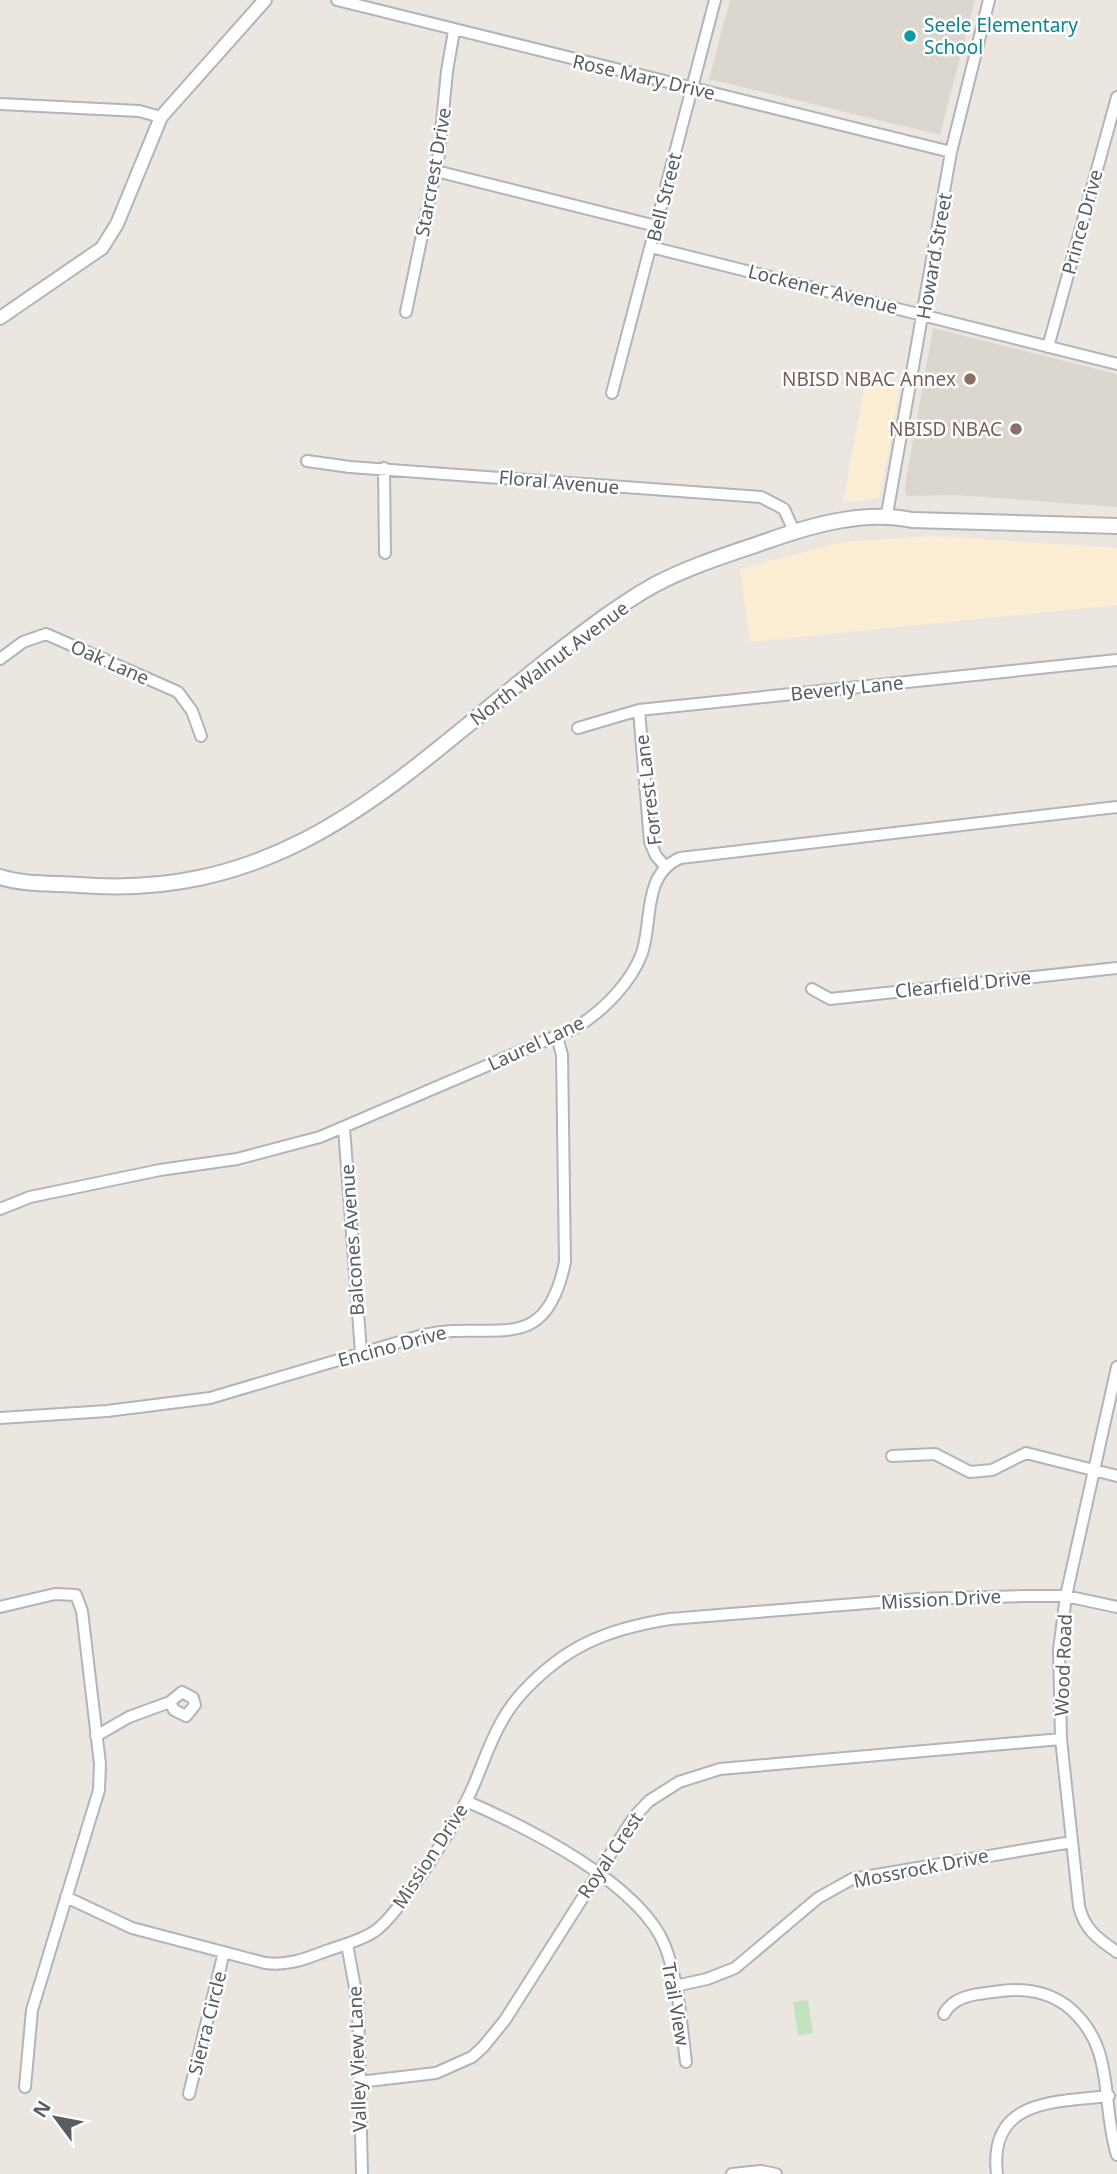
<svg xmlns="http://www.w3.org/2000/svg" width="1117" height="2174" font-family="'Noto Sans',sans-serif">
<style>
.commercial{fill:#fcedd5}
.education{fill:#dbd6ce}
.green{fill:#c3e2bd}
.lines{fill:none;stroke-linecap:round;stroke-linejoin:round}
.minor-casing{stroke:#b1b4b8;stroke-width:14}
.tertiary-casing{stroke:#b1b4b8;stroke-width:16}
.secondary-casing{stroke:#b0b4b8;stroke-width:18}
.minor{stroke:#fff;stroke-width:10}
.tertiary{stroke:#fff;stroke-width:12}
.secondary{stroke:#fff;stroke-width:14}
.culture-dot{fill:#0f9aa8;stroke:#fff;stroke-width:2.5}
.education-dot{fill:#8d6e63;stroke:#fff;stroke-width:2.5}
.labels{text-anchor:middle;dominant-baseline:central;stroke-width:5;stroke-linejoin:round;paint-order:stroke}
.culture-label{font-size:19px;fill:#0d838f;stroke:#fff;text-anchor:start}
.street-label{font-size:19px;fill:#595d61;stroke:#fff}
.education-label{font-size:19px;fill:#785e54;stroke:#fff;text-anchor:end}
</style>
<rect width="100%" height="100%" fill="#ebe7e0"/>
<path class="commercial" d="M866,377L900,384L891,440L879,498L843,503Z
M933,536L1117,548V605L750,642L740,569L842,542Z"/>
<path class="education" d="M730,0H975L940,135L709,79Z
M933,328L1117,374V507L956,495L906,496L905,485Z"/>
<path class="green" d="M808,2000L813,2033L798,2036L793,2002Z"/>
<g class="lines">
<g class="minor-casing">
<path id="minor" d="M337,0L951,152
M0,104L139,111L161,117
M436,171L656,226
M651,247L1117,364
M406,312L439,154L447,71L454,31
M1048,347L1117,97
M612,393L715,0
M307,461L350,467L761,497L784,509L794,531
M384,468L385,553
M887,514L951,152L989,0
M0,659L23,642L46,634L178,692L192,711L201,736
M639,710L650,842L656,856L666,867
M578,728L639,710L1117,660
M812,989L830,999L1117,968
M344,1128L361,1352
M0,1209L30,1197L160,1170L237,1159L320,1137L575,1028C602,1012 631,983 642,953C653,920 642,875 680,858L1117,807
M1117,1367L1066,1596L1059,1650L1061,1739L1079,1906C1084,1929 1098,1939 1117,1952
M0,1418L107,1411L210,1398L423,1335C493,1319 545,1360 565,1262L562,1055L557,1036
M892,1456L935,1454L970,1472L992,1470L1026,1453L1117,1476
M0,1607L55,1594L76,1595L82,1611L100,1764L99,1790L32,2010L25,2087
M96,1736L129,1717L170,1702L174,1710L186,1716L195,1705L193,1698L182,1692L170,1702
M466,1801C526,1827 640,1883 665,1946C679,1982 681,2024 686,2062
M66,1897L132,1928L265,1963C288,1966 305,1959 326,1951C342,1945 361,1941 375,1931C400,1914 460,1817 473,1787C487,1754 497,1720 522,1693C565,1646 607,1629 670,1619L917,1599L1026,1596H1066L1117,1607
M347,1944L358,2004L362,2174
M675,1986L707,1979L735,1968L818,1898L852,1879L1072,1842
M944,2014C954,1994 980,1994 1001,1991C1025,1988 1048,1992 1067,2006C1117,2046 1100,2101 1117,2155
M359,2082L436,2073L472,2057L483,2047L505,2020L634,1817L649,1801L679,1782L720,1769L1061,1739
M189,2094L224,1952
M732,2174L761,2171L776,2174
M997,2174C988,2099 1055,2102 1109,2096"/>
</g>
<g class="tertiary-casing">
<path id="tertiary" d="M0,318L102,248L117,224L161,117L265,0"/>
</g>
<g class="secondary-casing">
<path id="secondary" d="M0,877C24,885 54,883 79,885C289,901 399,777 550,658C584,632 617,606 654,585C690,566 729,554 767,541C812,525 864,510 912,520L1117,526"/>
</g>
<use href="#minor" class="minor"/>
<use href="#tertiary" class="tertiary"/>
<use href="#secondary" class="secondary"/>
</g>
<circle class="culture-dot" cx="910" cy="36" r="7"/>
<g class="education-dot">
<circle cx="970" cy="379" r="7"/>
<circle cx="1016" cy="429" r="7"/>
</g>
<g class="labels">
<g class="culture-label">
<text x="924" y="25">Seele Elementary<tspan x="924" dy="22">School</tspan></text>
</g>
<g class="street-label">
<text transform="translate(644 77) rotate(13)">Rose Mary Drive</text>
<text transform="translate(433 172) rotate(-80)">Starcrest Drive</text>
<text transform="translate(664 197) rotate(-76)">Bell Street</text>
<text transform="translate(1082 222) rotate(-75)">Prince Drive</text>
<text transform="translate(934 256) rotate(-80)">Howard Street</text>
<text transform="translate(823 289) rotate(14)">Lockener Avenue</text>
<text transform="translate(559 482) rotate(5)">Floral Avenue</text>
<text transform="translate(110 662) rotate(24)">Oak Lane</text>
<text transform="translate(549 663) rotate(-37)">North Walnut Avenue</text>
<text transform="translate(847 688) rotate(-6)">Beverly Lane</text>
<text transform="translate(648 790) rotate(-97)">Forrest Lane</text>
<text transform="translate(963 984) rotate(-6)">Clearfield Drive</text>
<text transform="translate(536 1043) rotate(-25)">Laurel Lane</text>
<text transform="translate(352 1240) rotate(-94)">Balcones Avenue</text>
<text transform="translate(392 1346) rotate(-15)">Encino Drive</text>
<text transform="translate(941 1599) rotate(-3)">Mission Drive</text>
<text transform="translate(1063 1665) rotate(-88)">Wood Road</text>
<text transform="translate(610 1855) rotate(-56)">Royal Crest</text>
<text transform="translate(430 1856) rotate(-57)">Mission Drive</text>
<text transform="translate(921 1868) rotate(-11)">Mossrock Drive</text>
<text transform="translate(676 2004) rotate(80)">Trail View</text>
<text transform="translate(207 2023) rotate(-76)">Sierra Circle</text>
<text transform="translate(357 2059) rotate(-92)">Valley View Lane</text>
</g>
<g class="education-label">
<text x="956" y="379">NBISD NBAC Annex</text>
<text x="1002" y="429">NBISD NBAC</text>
</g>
</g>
<g transform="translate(56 2118) rotate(302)" stroke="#ffffff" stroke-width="5" paint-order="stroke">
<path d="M0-5L12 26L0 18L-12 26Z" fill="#595d61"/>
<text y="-10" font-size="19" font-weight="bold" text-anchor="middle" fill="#595d61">N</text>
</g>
</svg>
